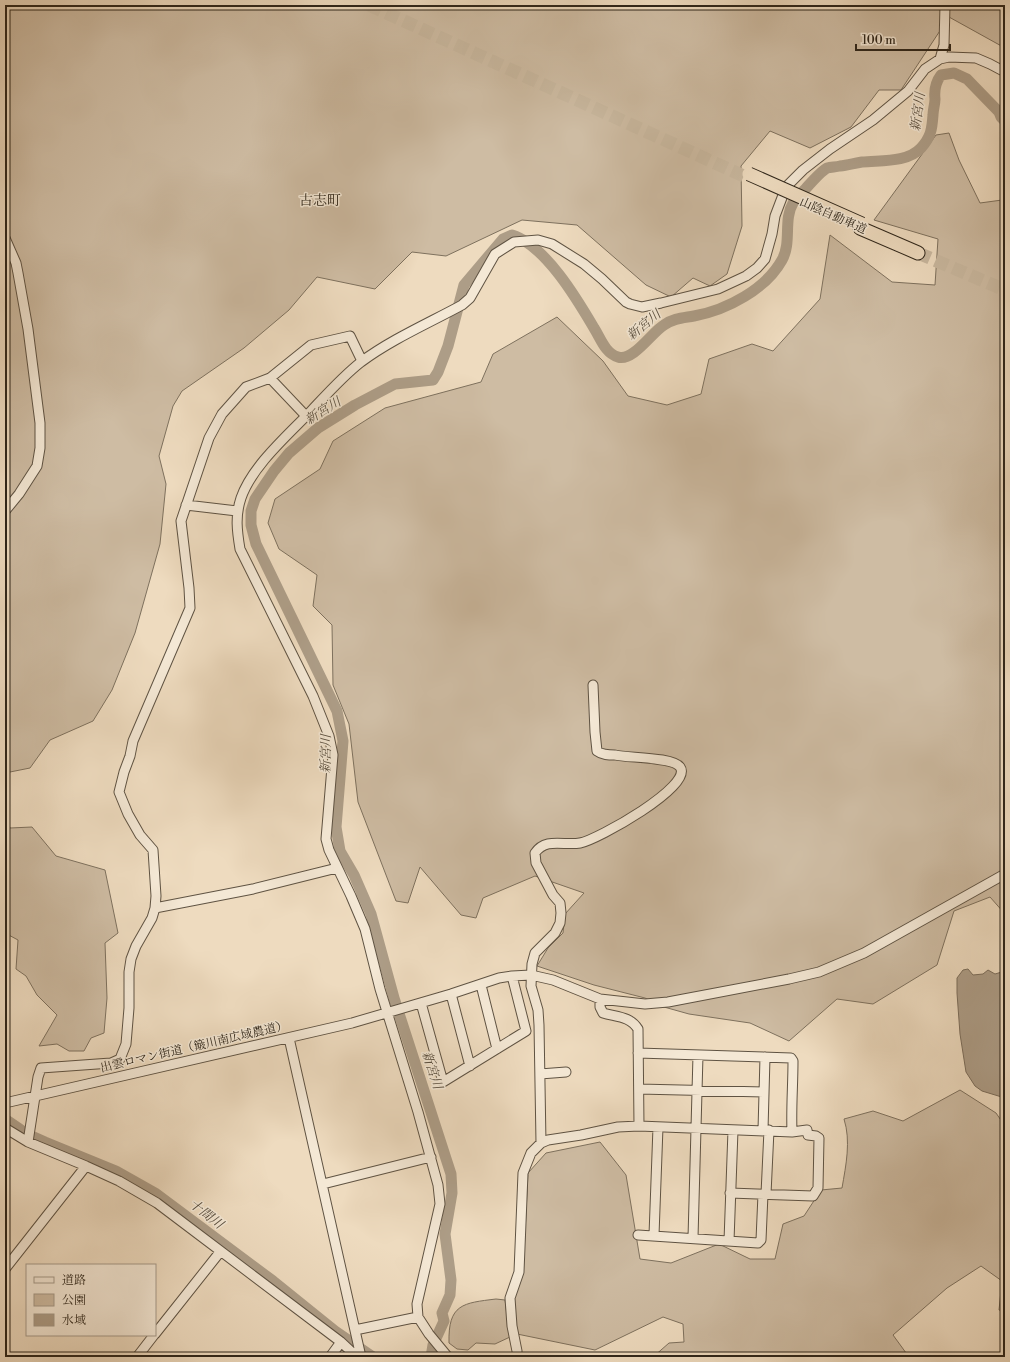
<svg xmlns="http://www.w3.org/2000/svg" width="1010" height="1362" font-family="'Libre Bodoni','Noto Serif JP',serif">
<style>
.green{fill:#cebca3;stroke:#7e715e}
.water{fill:#ad9d87;stroke:#7b6d5b}
.lines{fill:none;stroke-linecap:round;stroke-linejoin:round}
.river{stroke:#ad9d87;stroke-width:11}
.highway-tunnel{stroke:#c8b79e;stroke-width:13;stroke-dasharray:13 6;stroke-linecap:butt}
.minor-casing{stroke:#5f5343;stroke-width:11}
.highway-casing{stroke:#2f261a;stroke-width:15}
.minor{stroke:#f4e8d5;stroke-width:9}
.highway{stroke:#eedbbf;stroke-width:13}
.highway-bridge-casing{stroke:#2f261a;stroke-width:15;stroke-linecap:butt}
.highway-bridge{stroke:#eedbbf;stroke-width:13}
.labels{text-anchor:middle;dominant-baseline:central;stroke-width:3;stroke-linejoin:round;paint-order:stroke}
.street-label{font-size:12px;fill:#2f261a;stroke:#f4e8d5}
.water-label{font-size:13px;font-style:italic;fill:#5b5040;stroke:#f4e8d5}
.quarter-label{font-size:14px;fill:#2f261a;stroke:#f4e8d5}
</style>
<rect width="100%" height="100%" fill="#eedbbf"/>
<filter id="stains"><feTurbulence type="fractalNoise" baseFrequency=".005" numOctaves="4"/><feColorMatrix values="0 0 0 0 .2 0 0 0 0 .09 0 0 0 0 .02 0 0 0 .5 -.17"/></filter>
<radialGradient id="worn" r=".72"><stop offset=".6" stop-color="#630" stop-opacity="0"/><stop offset="1" stop-color="#630" stop-opacity=".3"/></radialGradient>
<path class="green" d="M5,5H1005V48L949,17L901,90H879L851,127L810,148L770,131L741,166L742,226L727,274L710,286L693,278L671,297L646,285L577,225L522,220L446,256L412,252L375,289L317,277L289,310L244,348L182,391L173,406L159,456L166,484L160,544L135,633L112,690L93,721L50,740L30,768L5,773Z
M949,133L959,160L980,203L1002,200L1005,196V914L990,897L954,911L937,965L873,1004L837,999L789,1041L750,1023L689,1014L664,1007L645,998L594,985L537,966L548,948L563,933L565,914L584,893L535,876L483,898L476,918L461,915L420,867L408,903L396,901L358,802L349,724L333,685L332,625L313,606L317,575L279,549L268,523L275,499L320,469L333,441L385,408L481,382L493,354L557,317L603,361L628,396L667,405L701,394L709,359L752,344L773,351L820,299L830,235L892,282L935,285L938,239L874,220L936,135Z
M5,815L10,828L32,827L56,856L105,870L118,933L105,943L107,998L104,1033L91,1038L84,1051H69L57,1044L39,1046L57,1015L37,995L26,976L16,969L18,940L5,933Z
M960,1090L996,1113L1005,1126V1312L999,1310L1002,1281L981,1266L947,1288L893,1335L909,1357H653L669,1343L684,1342L683,1324L663,1317L595,1350L517,1334L514,1299L523,1272L528,1173L546,1153L600,1142L626,1175L640,1259L671,1263L719,1244L750,1259H775L783,1224L804,1216L821,1190L842,1188C846,1165 851,1141 844,1119L873,1111L903,1121Z
M496,1299L505,1300L510,1337L495,1344L476,1343L468,1350L457,1349L449,1343C448,1304 463,1303 496,1299Z"/>
<path class="water" d="M968,969L973,975L983,974L988,970L995,974L1005,971V1098L982,1091L975,1086L966,1072L960,1034L957,993V978L963,970Z"/>
<g class="lines">
<path class="river" d="M5,1119L27,1134L45,1142L116,1171L155,1193L273,1281L335,1331L373,1357
M431,1357L433,1345L444,1321L442,1313L450,1295L451,1280L445,1234L452,1193L451,1174L394,998L371,914L354,875L340,851L336,827L343,741L337,711L256,544L251,525V511L255,499L274,471L289,453L318,428L355,405L395,384L433,380L438,372L448,346L464,285L503,239L512,235C545,245 577,299 594,328C601,339 605,353 618,357C633,362 652,332 664,325C674,318 683,318 694,316C727,310 766,289 782,260C792,242 783,220 793,203C797,197 804,191 808,186C814,180 820,172 827,168C831,167 836,167 840,166C848,165 855,163 862,162C881,160 907,163 921,148C931,137 932,129 933,115C933,110 935,104 935,99C934,90 935,83 941,75L954,73L967,79L999,112L1001,117L1005,121"/>
<path class="highway-tunnel" d="M369,5L748,178
M918,253L1005,290"/>
<g class="minor-casing">
<path id="minor" d="M940,59L944,45L945,5
M5,238L16,263L18,273L28,329L40,423V448L37,466L19,494L5,511
M270,378L306,416
M186,505L237,511
M155,908L253,889L337,868
M481,985L497,1049
M451,994L470,1066
M600,999V1007L603,1013C616,1017 630,1016 638,1029L639,1126
M421,1003L443,1082L526,1031L512,976
M289,1038L361,1357
M638,1053L791,1058L793,1061C793,1085 791,1108 792,1132
M540,1074L566,1072
M639,1089L764,1092
M5,1103L352,1023L451,994L499,978L512,976L531,975L553,980L600,999L645,1004L668,1002L789,979L819,972L864,953L1005,874
M5,1128L28,1142L86,1166L119,1181L157,1203L341,1342L357,1357
M763,1130L765,1057
M28,1142L38,1077L41,1068L111,1063L120,1059L126,1044L129,1008V972L131,959L136,946L152,918L155,908L156,896L153,850L140,835L128,814L119,792L124,772L130,756L133,741L190,608L189,588L181,521L209,438L222,414L246,387L270,378L311,345L350,336L362,361
M541,1143L539,1025L538,1010L531,986L532,964L535,953L555,933L560,923L561,913L560,903L553,895L536,863L535,853C546,837 564,846 580,843C597,840 694,786 680,767C673,757 628,758 615,755C609,755 602,755 597,751L595,732L593,685
M323,1184L431,1157
M766,1194L769,1130
M638,1235L758,1243L761,1240L763,1194
M654,1235L658,1127
M693,1238L698,1055
M729,1241L733,1130
M5,1269L86,1166
M355,1330L418,1317
M155,1334L220,1252
M137,1357L154,1335
M330,1357L341,1342
M448,1357L429,1334L418,1317L417,1304L440,1204L438,1185L418,1112L380,989L365,929L351,896L329,850L326,839L333,755L329,736L313,696L240,549C237,531 235,516 241,498C252,466 288,435 311,411C327,394 343,376 361,362C392,339 429,323 462,305L470,298L495,254L514,242L538,240L552,244L584,264L602,279L626,302L630,304L642,307L661,303L718,289L746,276L757,268L765,259L772,234L775,216L783,195L789,184L803,170L830,149L873,120L908,91L925,69L940,59L949,57L976,58L990,64L1005,72
M517,1357V1351L512,1326L510,1298L519,1272L523,1173L531,1153L541,1143L548,1140L581,1135L618,1127L639,1126L792,1132L807,1130L808,1135L816,1136L819,1138L818,1188L813,1196L730,1193"/>
</g>
<g class="highway-casing">
<path id="highway" d="M860,228L918,253"/>
</g>
<use href="#minor" class="minor"/>
<use href="#highway" class="highway"/>
<g class="highway-bridge-casing">
<path id="highway-bridge" d="M749,174L862,224"/>
</g>
<use href="#highway-bridge" class="highway-bridge"/>
</g>
<g class="labels">
<g class="street-label">
<text transform="translate(833 216) rotate(24)">山陰自動車道</text>
<text transform="translate(194 1047) rotate(-13)">出雲ロマン街道（簸川南広域農道）</text>
</g>
<g class="water-label">
<text transform="translate(918 112) rotate(-82)">新宮川</text>
<text transform="translate(644 325) rotate(-39)">新宮川</text>
<text transform="translate(323 411) rotate(-32)">新宮川</text>
<text transform="translate(326 754) rotate(-89)">新宮川</text>
<text transform="translate(432 1070) rotate(72)">新宮川</text>
<text transform="translate(206 1214) rotate(38)">十間川</text>
</g>
<g class="quarter-label">
<text x="320" y="201">古志町</text>
</g>
</g>
<rect width="1010" height="1362" fill="none" stroke="#eedbbf" stroke-width="20"/>
<rect x="6" y="6" width="998" height="1350" fill="none" stroke="#2f261a" stroke-width="2"/>
<rect x="10" y="10" width="990" height="1342" fill="none" stroke="#2f261a"/>
<rect x="26" y="1264" width="130" height="72" fill="#f4e8d5" stroke="#a59a8a"/>
<rect x="34" y="1277" width="20" height="6" fill="#f4e8d5" stroke="#a59a8a"/>
<text x="62" y="1284" font-size="12" fill="#2f261a">道路</text>
<rect x="34" y="1294" width="20" height="12" fill="#cebca3" stroke="#a59a8a"/>
<text x="62" y="1304" font-size="12" fill="#2f261a">公園</text>
<rect x="34" y="1314" width="20" height="12" fill="#ad9d87" stroke="#a59a8a"/>
<text x="62" y="1324" font-size="12" fill="#2f261a">水域</text>
<path d="M856 44v6h94v-6" fill="none" stroke="#2f261a" stroke-width="2"/>
<text x="862" y="44" font-size="12" fill="#2f261a" stroke="#f4e8d5" stroke-width="3" paint-order="stroke">100 m</text>
<rect width="100%" height="100%" filter="url(#stains)"/>
<rect width="100%" height="100%" fill="url(#worn)"/>
</svg>
